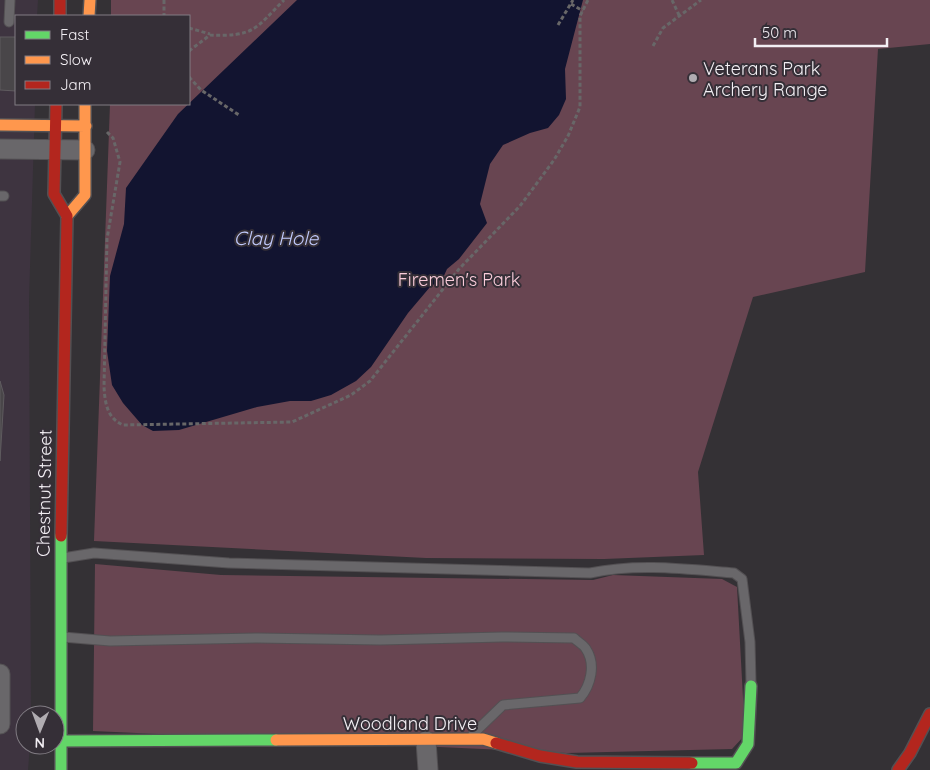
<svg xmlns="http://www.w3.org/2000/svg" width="930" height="770" font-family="Quicksand,sans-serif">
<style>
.built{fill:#3e3440}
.green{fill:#684551}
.water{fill:#121430}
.building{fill:#494649;stroke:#5f5b5f}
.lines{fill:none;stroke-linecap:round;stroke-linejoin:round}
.lane-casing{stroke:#535053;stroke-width:11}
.street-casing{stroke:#535053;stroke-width:21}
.fast-casing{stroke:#535053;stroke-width:14}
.slow-casing{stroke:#535053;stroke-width:14}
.jam-casing{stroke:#535053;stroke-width:14}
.path{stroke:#686768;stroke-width:3;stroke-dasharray:4 2.5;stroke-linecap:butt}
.lane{stroke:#69676a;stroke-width:9}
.street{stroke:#69676a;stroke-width:19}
.fast{stroke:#63d668;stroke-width:11}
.slow{stroke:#ff974d;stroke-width:11}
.jam{stroke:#b3261e;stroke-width:11}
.poi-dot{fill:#b0acb1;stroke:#352f37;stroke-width:2}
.labels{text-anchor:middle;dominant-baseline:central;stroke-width:4;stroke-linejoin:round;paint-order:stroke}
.poi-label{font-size:18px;fill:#f3eff4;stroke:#352f37;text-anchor:start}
.park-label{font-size:18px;fill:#faccda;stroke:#352f37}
.street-label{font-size:18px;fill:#f3eff4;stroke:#352f37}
.water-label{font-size:19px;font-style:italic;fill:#c2cbfe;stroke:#352f37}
</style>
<rect width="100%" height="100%" fill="#343135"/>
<path class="built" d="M0,0H38L37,16H16V104H35L29,300L31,711V715H25V745H30L28,770H0Z"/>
<path class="green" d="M111,0H930V44L878,49L865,272L753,297L698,472L704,555L604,559L426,558L94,541L110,104H189V16H111Z
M95,564L221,575L593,580L613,575L722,579L737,587L745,735L732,749L567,753L93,731Z"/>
<path class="water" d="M297,0H583L565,69L566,99L559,115L548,128L530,133L503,145L490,164L480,204L487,223L459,259L447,269L443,278L430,287L408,313L371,367L356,381L331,395L311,401H290L257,407L179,430L153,431L142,425L123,403L112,385L107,351L110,276L124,224L126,188L178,114Z"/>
<path class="building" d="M0,37H16V91L0,90Z
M0,381L4,395L0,461Z"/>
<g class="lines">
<g class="lane-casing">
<path id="lane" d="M9,22L10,0
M0,196H4
M63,558L94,553L229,563L590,573C638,563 685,569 734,573L742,579L750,642L751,683
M63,637L110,641L258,638L380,640L502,637L574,638C578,642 584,645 586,649C596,664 591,685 580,698L503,705L473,734"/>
</g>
<g class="street-casing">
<path id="street" d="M0,149L85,150
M0,674V724
M426,741L428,770"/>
</g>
<g class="fast-casing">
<path id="fast" d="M61,536V770
M61,741L276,740
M692,763H736L748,744L751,686"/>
</g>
<g class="slow-casing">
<path id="slow" d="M89,16L90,0
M0,125L86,126
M67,216L85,195V104
M276,740L483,739L496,743"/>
</g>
<g class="jam-casing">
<path id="jam" d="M60,0V16
M56,104L54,194L67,216L61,536
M496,743L540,756L577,762L692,763
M898,770L910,753L930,714"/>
</g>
<path class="path" d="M164,0V16
M672,0L679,15
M571,4L583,11
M558,25L573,0
M189,28L210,34
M653,46L663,28L701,0
M189,51L210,35C254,37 255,29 284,0
M189,77L201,90L239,115
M107,132L113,138L120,162L107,239L104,387C105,403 107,418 123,425L292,422L351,395L370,381L459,269L520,206L554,160L568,136L580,107V16L588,0"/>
<use href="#lane" class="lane"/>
<use href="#street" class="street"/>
<use href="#fast" class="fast"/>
<use href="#slow" class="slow"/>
<use href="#jam" class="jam"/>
</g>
<circle class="poi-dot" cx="693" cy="78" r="5"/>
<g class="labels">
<g class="poi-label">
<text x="703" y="68">Veterans Park<tspan x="703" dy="21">Archery Range</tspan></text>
</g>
<g class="park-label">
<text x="459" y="279">Firemen's Park</text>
</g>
<g class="street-label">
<text transform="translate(44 493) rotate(-89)">Chestnut Street</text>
<text x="410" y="723">Woodland Drive</text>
</g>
<g class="water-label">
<text x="276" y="238">Clay Hole</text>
</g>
</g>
<rect x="15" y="15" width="175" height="90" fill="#352f37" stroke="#817c83"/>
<rect x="25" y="31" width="25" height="8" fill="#63d668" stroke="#817c83"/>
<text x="60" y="40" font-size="15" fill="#f3eff4">Fast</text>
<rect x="25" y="56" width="25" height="8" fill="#ff974d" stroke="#817c83"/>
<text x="60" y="65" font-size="15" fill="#f3eff4">Slow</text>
<rect x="25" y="81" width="25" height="8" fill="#b3261e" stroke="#817c83"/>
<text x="60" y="90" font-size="15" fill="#f3eff4">Jam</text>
<g transform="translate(40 730) rotate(181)"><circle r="24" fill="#352f37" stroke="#817c83"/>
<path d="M0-4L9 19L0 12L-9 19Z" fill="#b0acb1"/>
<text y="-8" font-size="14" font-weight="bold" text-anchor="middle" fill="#f3eff4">N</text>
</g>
<path d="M755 38v8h132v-8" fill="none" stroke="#f3eff4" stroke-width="2.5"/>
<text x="762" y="38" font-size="15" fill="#f3eff4" stroke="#352f37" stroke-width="4" paint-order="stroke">50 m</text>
</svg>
